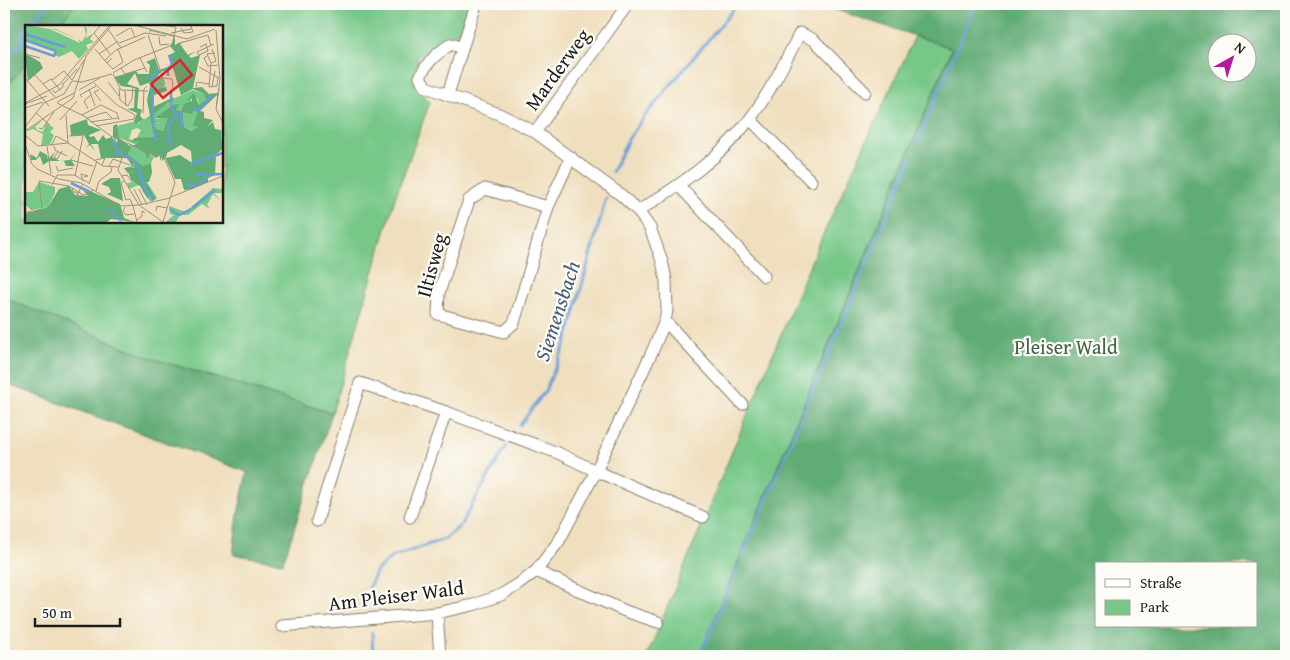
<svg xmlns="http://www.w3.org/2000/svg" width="1290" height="660" font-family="'Gentium Book Plus',serif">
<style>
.green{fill:#76c788;stroke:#497252}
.forest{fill:#60ac74;stroke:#3e6448;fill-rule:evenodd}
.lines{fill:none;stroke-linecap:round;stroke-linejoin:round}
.stream{stroke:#679ed5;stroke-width:3}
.street-casing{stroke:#867e6d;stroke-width:13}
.street{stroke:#fff;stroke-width:11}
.labels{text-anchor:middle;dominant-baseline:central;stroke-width:4.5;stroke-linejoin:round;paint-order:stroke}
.street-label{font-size:20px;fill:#1c1c1c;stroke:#fdfcf7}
.park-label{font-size:20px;fill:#406047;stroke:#fdfcf7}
.water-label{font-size:21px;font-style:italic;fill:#425d78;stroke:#fdfcf7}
.inset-river{fill:none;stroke:#679ed5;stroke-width:2.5}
.inset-road{fill:none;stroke:#9b917d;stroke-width:1}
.view{fill:#d62828;fill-opacity:0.15;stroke:#d62828;stroke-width:2.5}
.inset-edge{fill:none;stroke:#1c1c1c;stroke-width:2.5}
</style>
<rect width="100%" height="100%" fill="#fdfcf7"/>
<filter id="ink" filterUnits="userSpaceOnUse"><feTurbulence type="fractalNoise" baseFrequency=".02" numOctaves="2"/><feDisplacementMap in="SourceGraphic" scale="10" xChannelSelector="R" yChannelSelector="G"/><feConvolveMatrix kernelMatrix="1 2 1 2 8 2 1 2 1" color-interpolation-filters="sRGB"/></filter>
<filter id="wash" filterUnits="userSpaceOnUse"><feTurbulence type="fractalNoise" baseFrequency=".0096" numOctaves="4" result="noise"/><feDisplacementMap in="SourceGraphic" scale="20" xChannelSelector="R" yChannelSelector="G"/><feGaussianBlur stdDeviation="1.12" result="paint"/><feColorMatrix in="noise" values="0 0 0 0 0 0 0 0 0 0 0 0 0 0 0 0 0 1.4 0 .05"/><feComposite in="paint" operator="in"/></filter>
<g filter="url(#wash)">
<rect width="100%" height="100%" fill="#f0dfbe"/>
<path class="green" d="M76,4H469L461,30L418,56L415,85L430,102L395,198L332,413L151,358L4,298V90L26,63V221H221V26H57Z
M915,36L952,48L699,656H647L816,250Z"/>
<path class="forest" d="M4,4H76L57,26H26V63L4,90Z
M818,4H1286V656H699L952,48ZM1218,42H1248V72H1218ZM1096,564H1256V626H1096Z
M4,298L151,358L332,413L283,563L233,554L238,514L247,472L4,383Z"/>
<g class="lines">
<path class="stream" d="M28,26L48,4
M4,58L21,45L23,32L26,28
M917,143L976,4
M612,172L629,138L644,117L738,4
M520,425L545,391L566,343L606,198
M789,446L911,159
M742,557L787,451
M369,587L377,570L392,557L445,539L460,526L506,446
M372,633L373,656
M700,656L737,569"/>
</g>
</g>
<g filter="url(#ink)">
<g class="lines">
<g class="street-casing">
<path id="street" d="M448,94L476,4
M750,119L811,181
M535,132L628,4
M679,186L764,276
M548,207L485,189L469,200L439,293L438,314L504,332L514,323L548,207L571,157
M638,211C679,186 720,158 750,119C770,92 785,62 800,33L814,40L865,92
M665,321L742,404
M410,517L446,412
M317,521L360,383L446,412L558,453L596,471L703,517
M536,571L625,611L658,622
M437,613L440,656
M282,626L437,613L473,605L501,595L519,584L536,571L559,541L596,471L652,352L665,321L667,310L666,280L662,261L650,228L638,211L621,195L535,132L499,114L426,87L420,77C427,62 437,53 451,44L462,48"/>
</g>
<use href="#street" class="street"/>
</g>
</g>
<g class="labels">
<g class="street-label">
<text transform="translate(557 69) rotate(-54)">Marderweg</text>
<text transform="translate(431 265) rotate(-75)">Iltisweg</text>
<text transform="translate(396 595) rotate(-7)">Am Pleiser Wald</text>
</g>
<g class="park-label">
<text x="1066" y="346">Pleiser Wald</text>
</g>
<g class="water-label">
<text transform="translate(557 311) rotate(-72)">Siemensbach</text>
</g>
</g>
<g transform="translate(25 25)">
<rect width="198" height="198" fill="#f0dfbe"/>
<path d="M0,0L25,4L55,18L53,14L28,4V3L53,14L57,17L61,10L59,0L62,4L61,13L69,8L65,14L69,17L61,20L63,24L54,34L47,26L34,32L30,30L31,25L0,15ZM126 58a7 7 0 1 1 14 0a7 7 0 1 1-14 0ZM168,65L179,69L181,75L174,81L173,74L167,72L165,79L153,87L151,84L155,80H146L130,94L144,92L138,106L129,103L128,98H136L129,96L126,91L129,112L111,114L116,105L112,103L107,105L104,114L114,117L112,120L94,113L92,101L111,96L114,99L115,94H120L143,77L147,79L148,74ZM158,87H174L173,102L168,106L159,102ZM19,94L10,102L12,105L18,107L21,98L29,103L25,107L29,110L25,119L16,121L18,109L8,104L0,107ZM105,119L121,128L123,133L124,129L129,132L126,138L113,143L132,173L126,177L118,167L116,159L104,164L102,158L111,157L99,143L106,141L107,136L115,140L103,129ZM14,157L30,162V168L23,182L6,185L0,179V167H8ZM188,163L197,164V168H189L197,177L188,169L182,180L185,184L177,179L163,190H155L151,197H141L149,190L145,189L144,181L161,187Z" fill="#76c788"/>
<path d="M125,5L150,11V20L159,16L155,19L163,30L171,26L164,31L166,33L175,30L168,63L177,62L184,69L193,68L195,61L191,86L192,70L175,86L179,87V93L188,95L182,102L188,97L190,104L196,105L197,124L191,130L190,150L183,153V157L167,164L159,165L156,154H150L140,133L137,136V132L135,136V130L131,133L125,129L123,134L120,128L108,121L114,117L106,116L110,113L129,112L122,75L126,57L115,61L110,48L102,59L114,63L112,83L117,85L115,91L118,94L111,99L109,96L112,88L102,84L109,83L110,63L96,61L89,52L111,46L113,49H124L125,40L121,37L130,33L134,45L146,41L144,30L150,27L145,21L150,12L126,6L124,9ZM148,43L156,70L168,64L179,69L181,75L174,80L169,68L161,76L167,73V76L159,79L156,86L151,85L155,79L147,80L130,93H143L138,106L129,103L128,98L136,97L129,96L127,91L143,77L147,79L149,72L128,82L129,70L142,66L141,62L130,65L128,56L136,47ZM169,86L173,87L168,100L173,102L167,106L159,102L158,87L166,89ZM156,120L166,126L167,138L155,130L141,133L142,128ZM3,30L15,37L18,43L3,56L0,31ZM62,94L63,100L76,105L64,110L65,112L69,111L73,117L78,110L81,114L87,112L90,121L93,114L88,112V101L92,99L94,113L106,122L103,129L117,141L126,138L127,148L124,157H121L131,174L127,176L124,169L123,174L115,161L106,155L104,149L111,146L103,148L99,143H110L109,137L107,141L102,133H76L73,119H66L70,126L65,120L61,123L64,119L59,110L46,111L45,100ZM15,126L22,130L23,134L31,126L27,132L35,136L45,135L51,127L46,135L50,141H41L39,136H24L18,140L15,131L11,135H6L5,129L12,133ZM86,153H95L98,176L82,169L86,167L84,162L76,159ZM44,161L50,170L63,171L58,165L65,166L95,179L99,193L110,197L86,194L82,197H0V189L23,182L34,164Z" fill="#60ac74" fill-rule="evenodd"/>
<path class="inset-river" d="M0,9L40,22M0,15L31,26M0,21L29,31L31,26M143,51V43L147,40L144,30M146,67V81L150,88M168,85L173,86L188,69M128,96L127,52L134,46M146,96L156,87L157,103M128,97L131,116M146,97L143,103L146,124M89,114L92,126L108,136M111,137L119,162L128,174M165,139L198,128M170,150L198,149M46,158L65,167M160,161L171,160L183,152M85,183L96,196M167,183L190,165M145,184L154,190L166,184"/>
<path class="inset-road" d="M76,0L69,8L85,29M109,0L162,14L190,4M156,3L159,8L168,7L167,4M83,4L96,23M191,5L195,54L191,84L198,98M146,8L166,4L167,0M123,10L138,53M91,11L105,3M110,12L120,8L141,11M134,12L135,20L144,19M94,18L110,12L106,3M152,19L183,10L186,21M70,24L82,38L87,33M187,24L191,36L186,38L184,62L192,61L193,52M172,27L174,30L183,26L181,19L175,22M172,27L189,19M0,29L15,33M74,29L93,16M182,31L179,33L183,41L194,40M115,33L122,47M80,35L91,25L120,12M82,38L88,44L98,37L93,24M186,38L182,29L190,28M174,42L194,53M96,43L100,49L120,43M88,48L109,35L147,20L151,2L135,0M88,49L96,65L123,66M6,51L10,50L30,72M0,53L24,81M138,53L147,54L148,62L144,68M27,55L39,46L47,55M47,55L59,35M47,56L57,57L87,49M83,57L94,71M69,58L92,80L110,90L109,94L71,101M18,59L26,54L35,65M38,59L52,44M171,62L172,57L184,59M187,62L190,46M94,63L95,75L103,81L107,74L108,62M64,64L70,81M28,65L30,68L38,62V58M54,65L75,53M74,65L69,67L76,76M100,66L101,81M57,72L55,70L71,61M32,77L49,68M0,78L34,60L85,0M32,78L59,91L87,112L139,133L150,157L138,197M0,79L22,71M0,83L18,77M63,84L59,76L66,70M11,88L25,100M118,88L119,64L122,61M41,90L43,118M57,90L76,80L92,88L94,95M62,93L81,87L87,93M35,95L52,76M65,97L93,93M0,102L19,78L39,69L47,56M14,103L17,104L29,87M0,106L48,73L61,31L87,0M0,110L13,121L43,118M44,111L59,110M43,118L78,141L93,142M0,119L7,139L12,144L34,154L56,158L96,181L114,180L138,197M22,121L26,149M26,121L31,111L42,117M29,121L30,125L42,131M33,127L29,132L32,134L37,126M97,133L93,145L114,180L145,173M46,135L68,141M70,135L80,133L77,140M31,141L33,146L48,143M84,141L88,134L105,140M50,151L58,111M97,151L102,150L108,158M58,156L56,149L63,151L59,152M99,156L96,158L101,175M64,159L72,136M27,160L32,150H49L64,158M48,163L47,166L49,167H50L52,168H53L52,170L58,159M109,164L117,180M114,164L122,180M71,166L74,156L86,147L87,141M146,172L198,151M101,175L105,174L108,181L112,197M100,182L98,186L101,190L109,189M131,186L132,181L142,183M0,187L25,191L32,197M3,187L17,184L14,156L44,161L58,170L65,169L68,164M111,196L117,191V186L120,188"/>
<path class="view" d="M155,35L167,50L138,73L126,59Z"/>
<rect width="198" height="198" class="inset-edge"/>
</g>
<rect width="1290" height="660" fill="none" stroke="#fdfcf7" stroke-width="20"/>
<rect x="1095" y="562" width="162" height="65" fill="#fdfcf7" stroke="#a3a29f"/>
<rect x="1105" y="579" width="25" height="8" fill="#ffffff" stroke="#a3a29f"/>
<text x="1140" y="588" font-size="15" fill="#1c1c1c">Straße</text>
<rect x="1105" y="600" width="25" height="15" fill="#76c788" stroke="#a3a29f"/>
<text x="1140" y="612" font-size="15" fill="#1c1c1c">Park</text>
<g transform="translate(1232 58) rotate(39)"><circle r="24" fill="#fdfcf7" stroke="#a3a29f"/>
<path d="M0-4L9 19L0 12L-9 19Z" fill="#b5179e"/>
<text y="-8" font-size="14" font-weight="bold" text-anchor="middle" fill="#1c1c1c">N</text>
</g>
<path d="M35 618v8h85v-8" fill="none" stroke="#1c1c1c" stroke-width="2.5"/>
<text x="42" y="618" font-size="15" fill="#1c1c1c" stroke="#fdfcf7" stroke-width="4" paint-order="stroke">50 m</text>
</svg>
